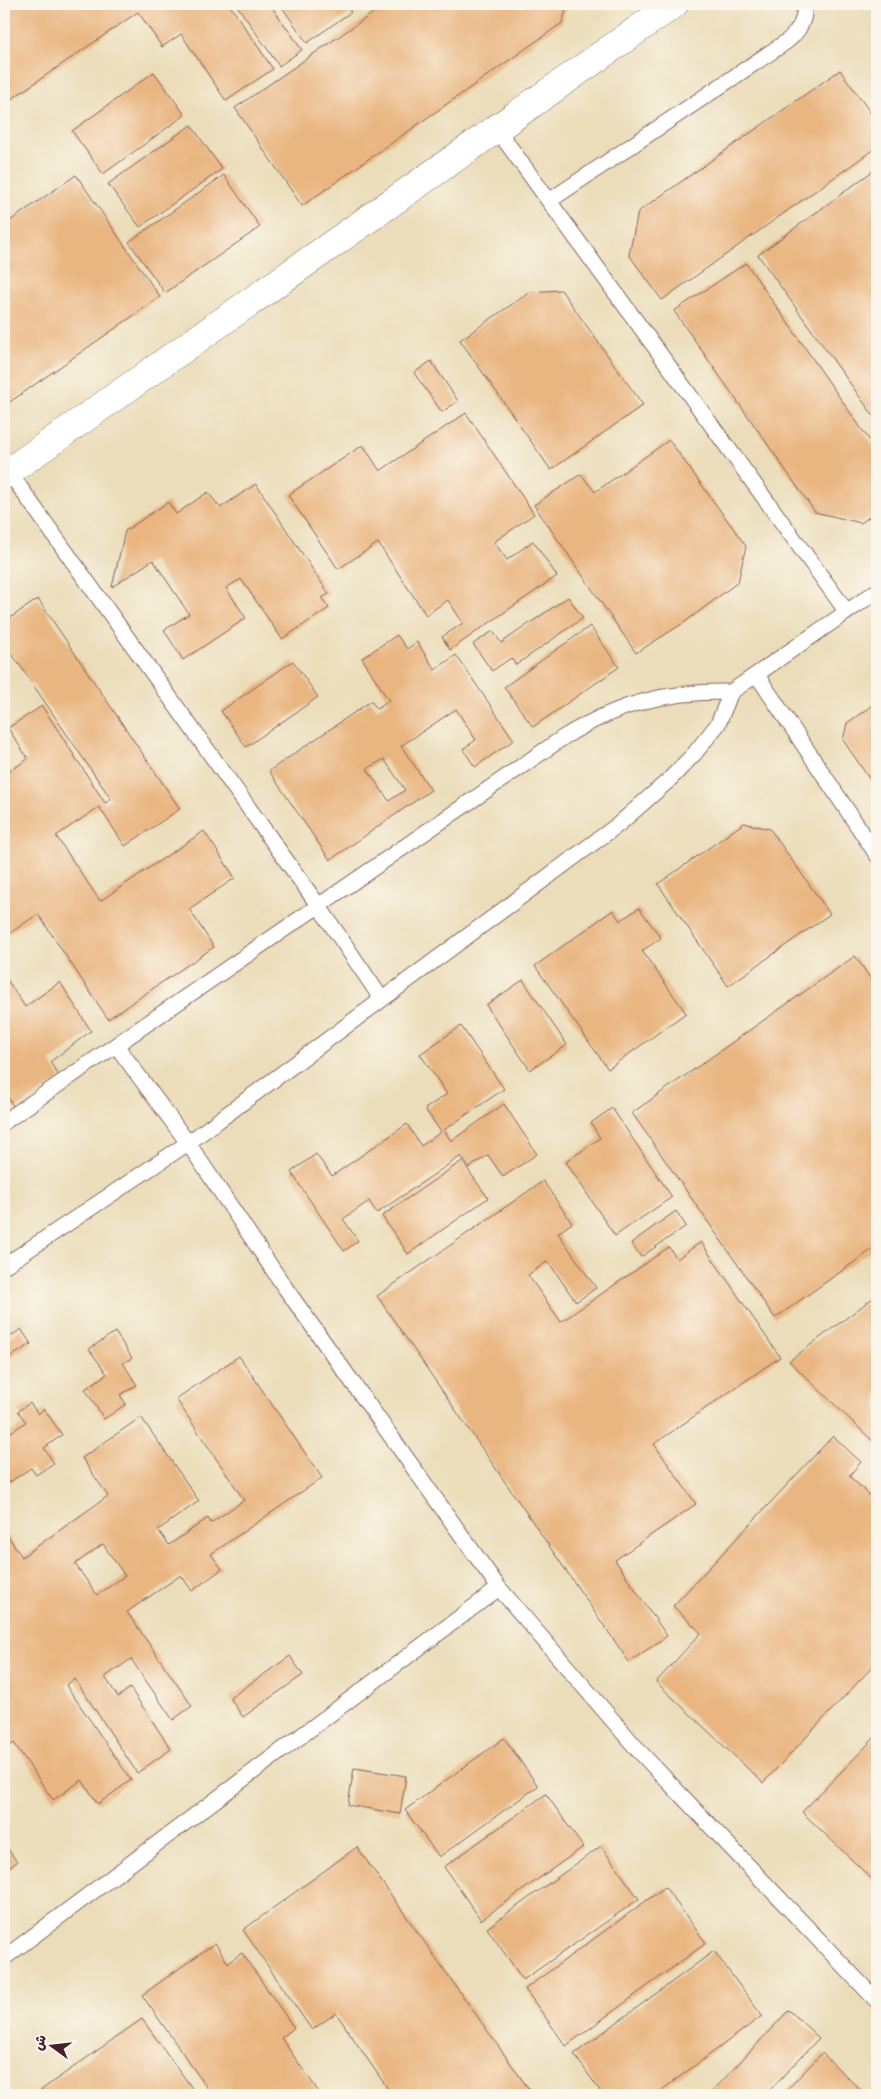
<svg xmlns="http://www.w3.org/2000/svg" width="881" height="2099" font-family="'Comic Neue','Playpen Sans Arabic',sans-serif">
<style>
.building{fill:#e9b580;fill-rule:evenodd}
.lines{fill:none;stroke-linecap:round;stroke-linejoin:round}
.service-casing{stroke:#82625d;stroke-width:17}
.minor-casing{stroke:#82625d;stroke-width:29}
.service{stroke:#fff;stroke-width:15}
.minor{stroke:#fff;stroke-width:28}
</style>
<rect width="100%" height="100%" fill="#fbf7ec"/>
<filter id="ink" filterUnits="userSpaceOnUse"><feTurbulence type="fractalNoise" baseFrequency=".02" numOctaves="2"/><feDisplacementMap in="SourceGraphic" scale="10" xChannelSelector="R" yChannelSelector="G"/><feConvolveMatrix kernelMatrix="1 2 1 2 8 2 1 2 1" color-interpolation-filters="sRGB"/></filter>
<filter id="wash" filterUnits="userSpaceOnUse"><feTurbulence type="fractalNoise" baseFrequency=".0096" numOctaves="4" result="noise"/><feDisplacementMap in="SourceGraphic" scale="20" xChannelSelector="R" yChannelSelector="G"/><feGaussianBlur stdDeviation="1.12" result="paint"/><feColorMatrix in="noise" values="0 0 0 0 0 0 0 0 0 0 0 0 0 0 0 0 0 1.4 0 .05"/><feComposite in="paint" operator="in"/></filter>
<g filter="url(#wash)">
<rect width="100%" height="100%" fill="#ebddb9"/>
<g id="blocks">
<path class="building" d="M4,4H229L273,69L226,101L181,34L162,47L138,12L4,104Z
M236,4H270L302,50L279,66Z
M280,4H346L351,12L307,43Z
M386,4H568L562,23L302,206L235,108Z
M840,70L877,122V147L662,300L629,255L638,212Z
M154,72L185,115L103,174L72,131Z
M191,125L222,169L140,227L108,184Z
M877,168V421L758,255Z
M76,175L160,297L4,406V225Z
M224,175L260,227L165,293L129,242Z
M746,263L877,451V511L861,523L815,512L674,311Z
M561,290L643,405L551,470L460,340L530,292Z
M431,361L458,401L442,412L414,373Z
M466,413L534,514L494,542L507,560L533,541L557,576L450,650L442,637L463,623L448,600L426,615L378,543L338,569L288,495L363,445L380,471Z
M669,440L746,546L738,582L685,622L636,653L534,505L581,474L595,492Z
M256,484L329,594L322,598L329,608L282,639L241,579L226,588L246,618L183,660L164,630L189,614L153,560L112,587L125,531L168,502L176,514L208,492L220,508Z
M568,597L583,618L516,665L511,658L492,671L473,644L493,631L501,643Z
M38,599L180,809L125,846L99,807L56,836L100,901L204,831L235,878L189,909L214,947L108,1019L38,914L4,937V775L28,759L8,728L42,706L105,803L111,799L10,651L4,655V622Z
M590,626L619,667L533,727L504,687Z
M397,635L407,649L417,642L435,670L456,655L514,740L475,767L463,749L476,740L456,709L401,746L431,790L330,860L269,771L371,701L377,709L389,701L362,658ZM384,759L405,790L389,801L367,769Z
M293,661L318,697L246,747L221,711Z
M877,702V790L843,740L847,723Z
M744,823L770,829L830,914L728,986L658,884Z
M639,908L661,938L642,951L686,1013L608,1069L535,966L613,910L620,921Z
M855,956L877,988V1246L775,1318L632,1113Z
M4,975L25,1007L60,982L91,1031L50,1062L61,1079L15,1109L4,1091Z
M523,980L567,1045L530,1070L486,1005Z
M461,1026L504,1089L444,1130L451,1141L504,1104L537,1154L503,1177L488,1155L469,1168L461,1156L377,1213L369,1201L343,1219L358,1241L344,1251L291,1172L316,1154L332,1176L407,1124L421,1146L441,1132L425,1109L447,1094L420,1054Z
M612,1108L672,1197L615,1236L566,1162L600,1138L591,1123Z
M462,1161L488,1198L408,1254L382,1216Z
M543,1181L572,1223L558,1233L596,1288L576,1302L548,1261L528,1275L561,1322L669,1247L677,1259L701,1242L780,1357L654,1444L696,1504L615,1560L667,1636L629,1662L377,1296Z
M676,1211L686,1226L641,1257L631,1243Z
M877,1295V1445L789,1361Z
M21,1329L31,1344L4,1361V1341Z
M115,1332L132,1358L123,1363L137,1385L120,1395L126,1404L104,1419L85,1389L107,1374L89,1349Z
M239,1356L322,1478L211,1554L222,1569L192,1591L181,1575L127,1612L192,1706L173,1720L131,1659L105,1677L118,1697L130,1688L171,1749L137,1773L75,1679L66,1685L131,1780L98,1804L82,1780L53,1800L14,1743L4,1750V1530L22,1557L108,1496L82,1458L141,1417L199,1501L158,1530L169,1545L208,1518L211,1523L244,1500L176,1399ZM103,1544L125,1576L97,1595L75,1564Z
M30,1403L38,1414L44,1409L62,1435L44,1448L54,1463L36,1475L31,1468L4,1486V1437L26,1422L18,1411Z
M833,1436L861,1462L849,1476L877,1502V1662L763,1783L656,1682L701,1633L673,1606Z
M290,1656L303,1675L243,1717L230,1698Z
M877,1735V1884L802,1812Z
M504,1738L538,1786L439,1857L405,1810Z
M354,1768L406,1776L400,1814L348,1805Z
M546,1794L583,1847L481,1920L444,1867Z
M4,1843L17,1862L4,1871Z
M601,1846L639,1899L523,1980L487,1928Z
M357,1847L533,2095H392L336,2013L312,2030L243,1930Z
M665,1887L706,1943L566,2046L525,1989Z
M215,1943L228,1963L242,1953L294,2028L281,2038L321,2095H212L142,1995Z
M714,1951L762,2016L655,2095H603L574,2054Z
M789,2010L819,2038L765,2095H709Z
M142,2019L197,2095H34Z
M822,2053L866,2095H782Z"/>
</g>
</g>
<g filter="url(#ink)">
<use href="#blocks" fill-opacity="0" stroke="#82625d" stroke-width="1"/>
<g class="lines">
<g class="service-casing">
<path id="service" d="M496,128L847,612
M549,201L786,42C798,32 806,21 804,4
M9,472L318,905L381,998
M757,675L877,855
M116,1045L188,1143L286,1289L499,1588L639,1751L877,2001
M4,1122L564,737C620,703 665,691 731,692
M4,1266L188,1143L619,824L669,780L695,753L718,724L731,692L877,591
M4,1958L499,1588"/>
</g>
<g class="minor-casing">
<path id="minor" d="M4,475L674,4"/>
</g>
<use href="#service" class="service"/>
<use href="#minor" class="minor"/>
</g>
</g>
<rect width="881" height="2099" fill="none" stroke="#fbf7ec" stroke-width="20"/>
<g transform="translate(52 2046) rotate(285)" stroke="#fbf7ec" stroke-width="4" paint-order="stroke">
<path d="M0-4L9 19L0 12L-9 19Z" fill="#4a1f2b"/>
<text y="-8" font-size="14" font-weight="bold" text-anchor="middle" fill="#4a1f2b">ش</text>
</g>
</svg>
